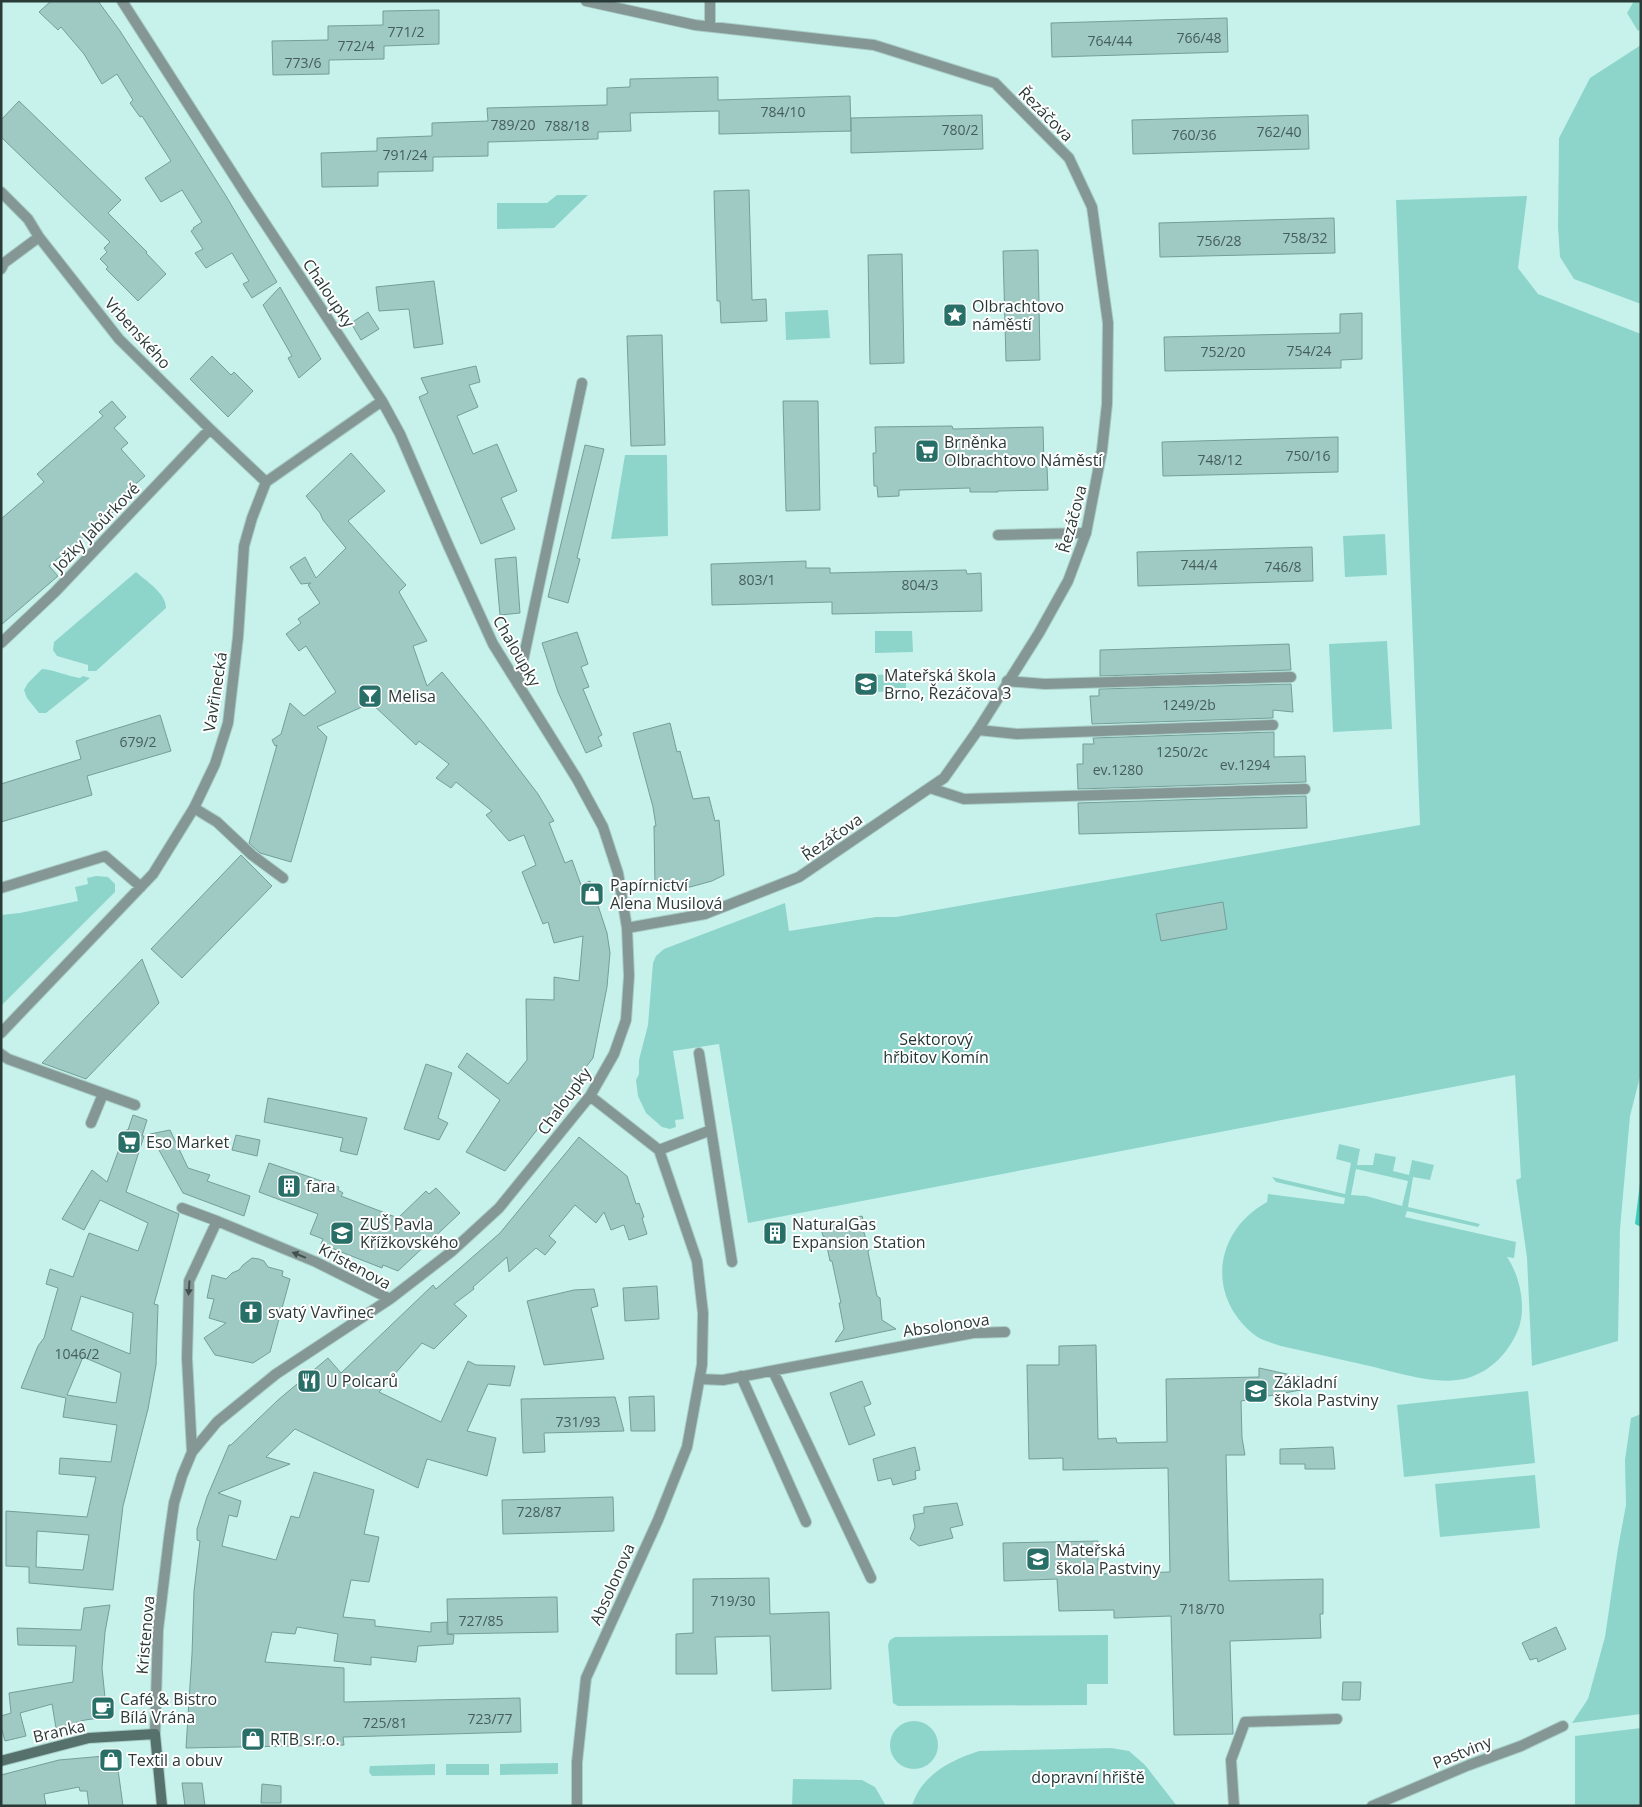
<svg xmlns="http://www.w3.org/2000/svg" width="1642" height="1807" font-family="'Open Sans',sans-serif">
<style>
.green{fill:#8dd5cb;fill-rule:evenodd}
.forest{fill:#3ccdbe}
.building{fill:#9fcac4;stroke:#749e98;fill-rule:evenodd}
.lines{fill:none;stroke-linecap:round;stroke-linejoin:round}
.lane-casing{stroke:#a7cdc7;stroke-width:12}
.street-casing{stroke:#a7cdc7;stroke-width:12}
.secondary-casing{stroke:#a7cdc7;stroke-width:12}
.lane{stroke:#859794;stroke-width:10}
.street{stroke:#859794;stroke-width:10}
.secondary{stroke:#56706c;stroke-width:10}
.oneway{fill:#40514e}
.labels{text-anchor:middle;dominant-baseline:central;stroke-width:4;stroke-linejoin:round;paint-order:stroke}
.number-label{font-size:14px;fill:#465e5a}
.street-label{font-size:16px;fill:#293a37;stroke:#fff}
.poi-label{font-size:16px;fill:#293a37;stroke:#fff;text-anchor:start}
.park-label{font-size:16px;fill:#1e3532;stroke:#fff}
</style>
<rect width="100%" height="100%" fill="#c6f2eb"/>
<path class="green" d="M1634,1H1641V29L1638,31L1627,13Z
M1641,45V304L1574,279L1560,257L1558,227L1559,138L1590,78Z
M557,195H588L554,228L497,229V203H547Z
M1527,196L1518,268L1538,294L1641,334V1073L1630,1116L1620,1229L1618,1341L1532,1366L1527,1258L1516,1180L1521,1178L1515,1075L748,1223L719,1044L673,1051L684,1119L675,1120L676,1127L670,1129L662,1127L646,1113L638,1096L636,1080L639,1074V1060L648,1025L653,963L656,956L664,949L785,903L789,931L876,917H896L1420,825L1396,200Z
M828,310L830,338L786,340L785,312Z
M625,455H667L668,536L611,539Z
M1385,534L1387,575L1345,577L1343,536Z
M136,572C146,581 166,593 166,608L96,671H88V665L57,656L53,650L54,642Z
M875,631H912L913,652L875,653Z
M1387,641L1392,729L1333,732L1329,644Z
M42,669C55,670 67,676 80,678L83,676L90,678L46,713H39L27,698L24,690L28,683Z
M906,674V691L871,692V675Z
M96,876L108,877L115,884V892L1,1006V915L20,913L78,901L75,887L88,884L87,878Z
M1339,1144L1360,1149L1357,1165H1373L1375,1153L1396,1157L1393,1171L1409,1175L1412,1160L1434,1165L1430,1180L1413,1177L1408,1207L1480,1224L1478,1227L1407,1211L1405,1217L1516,1242L1514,1258L1507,1257C1520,1276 1527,1308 1518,1330C1509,1352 1491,1371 1468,1378C1438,1386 1403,1374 1374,1367C1343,1360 1312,1353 1281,1346C1273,1343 1263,1341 1256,1336C1206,1298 1213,1232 1267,1202L1268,1194L1344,1204L1345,1198L1276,1182L1272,1177L1345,1194L1351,1163L1336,1159ZM1356,1169L1408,1181L1402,1206L1366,1196L1351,1195Z
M1528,1391L1535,1463L1404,1477L1397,1405Z
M1641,1414V1714L1572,1723L1588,1699L1605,1637L1618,1548L1626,1505L1625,1460L1631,1418Z
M1535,1475L1540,1528L1440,1537L1435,1484Z
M1108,1635V1684H1087V1705L898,1706L893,1703L888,1645L890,1640L895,1637Z
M890 1745a24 24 0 1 1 48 0a24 24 0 1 1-48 0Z
M1641,1728V1806H1575V1736Z
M1111,1748L1129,1751L1145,1765L1177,1806H912C921,1775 951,1760 979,1751Z
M558,1763V1774L500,1775V1764Z
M435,1764V1775L372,1776L369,1772L370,1766Z
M446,1764H489V1775H446Z
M793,1779L862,1780L875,1787L886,1806H792Z"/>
<path class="forest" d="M1641,1175V1227L1635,1224Z"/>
<path class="building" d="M51,1H98L120,31L192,142L226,196L277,282L252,298L243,284L249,281L232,253L206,268L195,253L203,249L191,231L194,229L193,228L202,222L182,190L161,202L145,178L171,161L142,116L140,117L130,103L133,100L117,74L102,84L84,54L61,27L58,30L39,12Z
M439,10V44L384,46V59L329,60V74L273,75L272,41L328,40V26L383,25V11Z
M1227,18L1228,52L1052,57L1051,23Z
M718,77V100L850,96L851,131L719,134V111L630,113L631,131L598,132V139L488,142V156L433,157V171L378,172V186L322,187L321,153L377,151V138L432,136V123L488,121L487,108L607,105V88L630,87V79Z
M19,101L121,200L108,213L147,252L146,253L166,274L138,301L106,269L108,267L100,259L107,252L104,248L110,242L1,137V120Z
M982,115L983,149L851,153V118Z
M1308,115L1309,149L1133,154L1132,120Z
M749,190L752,300L766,299L767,321L721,323L720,301H717L714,191Z
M1334,218L1335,253L1160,257L1159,223Z
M1038,250L1040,360L1006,361L1003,251Z
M902,254L904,363L870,364L868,255Z
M434,281L443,344L414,348L409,309L379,311L376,287Z
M280,287L321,359L299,378L288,358L292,356L263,305Z
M368,312L379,329L361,340L351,323Z
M1362,313V359L1341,360V368L1165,371L1164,337L1340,333V314Z
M662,335L665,445L631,446L627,336Z
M212,356L231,375L234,372L253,391L228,417L190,379Z
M476,366L480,382L469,385L478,407L457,416L473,454L497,444L517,491L501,498L515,529L481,544L419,397L428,393L421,378Z
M112,401L126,417L114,428L128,443L121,449L145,476L110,506L114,511L49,566L58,576L1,625V519L44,482L37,474L103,416L99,412Z
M783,401H818L820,510L786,511Z
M952,426L953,429L1043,427L1044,466L1047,467L1048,490L998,491V492H970V488L899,490V496L878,497L877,486H874L873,453H876L875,427Z
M1338,437V472L1163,476L1162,442Z
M585,445L604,449L577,558L580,559L568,603L548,597Z
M351,453L385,491L348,521L406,585L399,592L427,641L413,646L427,686L442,672L483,722L538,794L554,821L549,823L565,863L572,860L581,885L590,881L607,933L610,953L607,987L593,1058L505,1171L466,1152L500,1100L458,1067L467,1053L508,1084L527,1060L526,999L554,1000V977L579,981L583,936L554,943L548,922L543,924L522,872L536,865L524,835L509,841L486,815L492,811L456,782L451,788L436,778L449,764L419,741L416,745L371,703L317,727L327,737L291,862L260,853L249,843L277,745L275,746L272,740L281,734L290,703L304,716L336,692L306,646L299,651L286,634L301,623L298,619L320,603L308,585L311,583L301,584L290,567L305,557L316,578L346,548L323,520L320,513L306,496Z
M1312,547L1313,581L1138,586L1137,552Z
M516,557L520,613L500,615L495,559Z
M806,561V568H830V573L966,570L967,574L981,573L982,611L832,614V602L712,605L711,564Z
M577,632L588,664L581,667L589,687L583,689L602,735L598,737L602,746L586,753L558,692L542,643Z
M1289,644L1291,670L1100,676V650Z
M1291,684L1293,712L1273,710V718L1092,724L1090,696H1099V689Z
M160,715L171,751L87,776L92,795L1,822V784L81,759L76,741Z
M670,723L677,752L680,751L693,799L709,797L715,821L719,820L724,875L712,881L690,887L655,886L654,826H656L653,807L633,733Z
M1274,732V757L1305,756L1306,782L1078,789L1077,764H1083V744H1094L1093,738Z
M1306,796L1307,828L1079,834L1078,803Z
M241,855L272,886L182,978L151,949Z
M1223,902L1227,929L1161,941L1156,914Z
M142,959L159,1003L86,1079L42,1063Z
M426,1064L452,1073L438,1118L448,1123L439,1140L404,1129Z
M268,1098L367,1118L357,1155L340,1151L343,1138L264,1122Z
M133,1115L147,1120L142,1136H144L126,1192L179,1214L154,1304L158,1305L156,1365L148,1409L123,1506L113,1590L29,1583V1567L6,1566V1511L87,1517L96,1477L59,1474L60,1458L111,1462L117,1425L63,1417L66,1398L21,1388L38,1346L44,1338L58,1288L46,1284L50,1269L73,1277L89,1233L138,1251L148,1223L100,1200L84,1230L62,1219L92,1170L107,1182L126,1130H128ZM81,1296L133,1313L130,1354L71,1330ZM83,1357L121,1373L116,1403L67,1395ZM37,1531L89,1535L83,1570L36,1567Z
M170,1130L188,1168L210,1175L207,1181L250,1196L244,1216L183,1193L150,1134Z
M236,1135L260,1140L257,1156L232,1150Z
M579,1137L627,1176L636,1204L639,1203L644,1217L642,1218L647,1234L629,1240L624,1225L611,1230L604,1212L596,1223L575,1205L549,1236L556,1242L545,1255L536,1248L509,1272L507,1257L473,1287L474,1289L454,1304L467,1316L434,1349L422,1343L379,1392L441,1422L468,1361L476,1365L515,1366L510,1386L488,1384L467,1431L496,1438L487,1476L427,1459L418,1488L295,1429L266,1457L290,1464L218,1493L241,1501L237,1517L229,1515L222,1546L276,1560L291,1516L299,1518L314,1472L374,1490L364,1534L379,1537L369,1582L351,1580L343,1617L375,1620V1626L431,1632V1623L447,1622V1634L454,1635L453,1644L418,1646L416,1662L371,1657V1665L334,1661L338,1634L297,1627L295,1634L272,1632L265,1662L344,1668V1702L520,1698L521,1732L343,1737L344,1745L186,1748L192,1654L194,1591L200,1541L197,1540V1529L207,1497L229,1445H231L278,1400L328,1358L341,1373L433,1285L436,1289L500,1233Z
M269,1163L339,1187L338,1190L343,1193L341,1196L398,1218L426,1191L429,1194L436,1188L460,1213L398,1271L383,1265L382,1268L321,1244L323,1239L310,1234L318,1214L259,1192Z
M862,1216L865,1227L863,1229L869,1250L868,1252L877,1296L880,1298L882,1320L896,1329L835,1342L844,1329L839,1303H841L832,1261H830L825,1237L823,1236L820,1225Z
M252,1258L259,1259L264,1261L268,1267L283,1271L282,1276L290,1279L270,1352L253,1363L215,1355L204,1338L226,1323L209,1318L214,1299L207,1298L212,1275L226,1279L232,1273L239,1270L243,1265Z
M657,1286L659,1319L625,1321L623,1288Z
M594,1289L598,1306L591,1308L604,1359L544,1365L527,1301L574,1290Z
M1096,1345L1098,1439L1116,1438L1117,1443L1167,1442L1166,1379L1259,1377V1368L1333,1384L1241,1401L1242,1438L1245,1455H1226L1229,1581L1323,1579V1614H1320L1321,1638L1230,1641L1233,1734L1174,1735L1171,1616L1114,1618V1610L1059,1611L1057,1579L1004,1581L1003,1543L1098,1541V1574L1170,1572L1168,1468L1063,1470V1458L1029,1459L1027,1365H1059V1346Z
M862,1381L871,1404L864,1407L875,1435L849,1445L830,1393Z
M654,1396L655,1431H631L629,1397Z
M615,1397L624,1431L544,1433L545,1452L523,1453L521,1399Z
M915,1447L920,1470L915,1471L916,1479L893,1485L891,1478L878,1481L873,1459Z
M1333,1447L1335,1469H1305V1464H1280V1449Z
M613,1497L614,1531L503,1534L502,1500Z
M957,1503L963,1525L950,1528L953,1538L919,1546L910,1539L915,1527L913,1515L924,1513V1507Z
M769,1578L770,1614L829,1612L831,1689L772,1691L770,1636L715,1637L717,1674H676V1634L693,1633V1579Z
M557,1597L558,1632L448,1634L447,1599Z
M110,1605L105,1632L102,1668L107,1717L85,1720L56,1728L52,1704L20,1713L26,1736L5,1741L1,1727V1716L11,1713L9,1693L73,1682L76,1646L18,1645L17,1628L81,1630L84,1608Z
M1556,1627L1566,1649L1538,1662L1537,1658L1530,1660L1522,1643Z
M1343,1682H1361L1360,1700H1342Z
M116,1755L123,1806H89L87,1791H80L79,1787L44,1794L46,1806H1V1775L59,1760Z
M182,1783H202L205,1806H185Z
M262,1784L281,1786V1803H261Z"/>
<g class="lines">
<g class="lane-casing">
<path id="lane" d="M998,535L1086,533
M1007,681L1045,684L1291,677
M518,684L582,383
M978,730L1017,734L1273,725
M930,788L964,799L1305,789
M194,808L217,822L252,855L283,878
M699,1053L732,1262
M1,1054L8,1059L135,1105
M91,1123L103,1094
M659,1150L711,1130
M741,1376L806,1522"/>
</g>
<g class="street-casing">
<path id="street" d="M122,1L247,196L382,401L400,434L448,545L493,644L577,779L603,827L618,873L627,928L629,976L626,1020L614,1054L590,1096L499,1208L451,1252L390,1299L276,1374L217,1422L192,1452L182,1476L174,1503L169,1538L158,1630L155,1734
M586,1L695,25L874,45L995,83L1069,158L1092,207L1108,323L1107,404L1102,450L1086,533L1068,581L1039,633L978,730L944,778L799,877L705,914L627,928
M710,26V1
M1,192L28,219L39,237L119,339L210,429L266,482
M1,269L4,263L39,237
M1,643L55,592L210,429
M1,888L105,856L141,887
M1,1033L153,874L194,808L215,764L228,723L238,637L244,546L252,518L266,482L382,401
M182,1208L217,1221
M773,1371L871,1578
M700,1379L723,1380L973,1333L1005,1332
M192,1452L187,1358L189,1281L217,1221L316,1262L390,1299
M577,1806V1762L586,1678L658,1520L687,1447L702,1365L703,1313L697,1261L659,1150L590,1096
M1234,1806L1231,1760L1245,1722L1337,1719
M1372,1806L1469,1765L1521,1746L1563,1726"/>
</g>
<g class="secondary-casing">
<path id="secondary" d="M1,1761L89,1738L155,1734L162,1806"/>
</g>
<use href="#lane" class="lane"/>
<use href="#street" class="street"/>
<use href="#secondary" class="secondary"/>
</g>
<defs><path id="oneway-solid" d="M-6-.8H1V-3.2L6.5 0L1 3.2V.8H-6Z" transform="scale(1.25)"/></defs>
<g class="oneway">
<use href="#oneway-solid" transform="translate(299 1255) rotate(-158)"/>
<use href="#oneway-solid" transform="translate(189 1288) rotate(94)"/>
</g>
<defs>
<g id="sight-square" transform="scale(1.25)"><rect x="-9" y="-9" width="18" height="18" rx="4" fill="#276f67" stroke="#fff"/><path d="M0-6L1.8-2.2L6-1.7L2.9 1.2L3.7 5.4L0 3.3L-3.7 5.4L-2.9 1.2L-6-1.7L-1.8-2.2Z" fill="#fff"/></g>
<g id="supermarket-square" transform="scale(1.25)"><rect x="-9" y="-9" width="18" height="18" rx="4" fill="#276f67" stroke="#fff"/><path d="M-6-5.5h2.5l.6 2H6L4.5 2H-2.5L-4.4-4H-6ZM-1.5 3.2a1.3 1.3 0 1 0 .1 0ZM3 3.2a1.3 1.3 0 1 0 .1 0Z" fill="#fff"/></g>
<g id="school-square" transform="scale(1.25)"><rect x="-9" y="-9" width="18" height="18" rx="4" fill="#276f67" stroke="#fff"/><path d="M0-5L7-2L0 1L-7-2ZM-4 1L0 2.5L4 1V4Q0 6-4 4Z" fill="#fff"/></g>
<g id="bar-square" transform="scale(1.25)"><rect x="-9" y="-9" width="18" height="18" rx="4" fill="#276f67" stroke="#fff"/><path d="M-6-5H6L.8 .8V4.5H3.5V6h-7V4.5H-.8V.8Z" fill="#fff"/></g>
<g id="shop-square" transform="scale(1.25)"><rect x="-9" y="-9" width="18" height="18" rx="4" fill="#276f67" stroke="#fff"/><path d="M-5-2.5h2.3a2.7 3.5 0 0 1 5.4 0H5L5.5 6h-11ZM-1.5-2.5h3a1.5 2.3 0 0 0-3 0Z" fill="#fff"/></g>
<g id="building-square" transform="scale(1.25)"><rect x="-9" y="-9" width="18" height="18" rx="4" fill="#276f67" stroke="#fff"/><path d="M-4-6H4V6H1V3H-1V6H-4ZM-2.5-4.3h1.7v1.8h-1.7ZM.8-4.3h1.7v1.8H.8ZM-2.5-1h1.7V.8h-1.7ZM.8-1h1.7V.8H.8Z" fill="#fff"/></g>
<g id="church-square" transform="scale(1.25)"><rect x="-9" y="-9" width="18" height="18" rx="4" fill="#276f67" stroke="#fff"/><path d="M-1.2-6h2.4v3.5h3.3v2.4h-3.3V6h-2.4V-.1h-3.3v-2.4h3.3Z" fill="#fff"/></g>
<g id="restaurant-square" transform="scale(1.25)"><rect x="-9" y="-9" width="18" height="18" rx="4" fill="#276f67" stroke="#fff"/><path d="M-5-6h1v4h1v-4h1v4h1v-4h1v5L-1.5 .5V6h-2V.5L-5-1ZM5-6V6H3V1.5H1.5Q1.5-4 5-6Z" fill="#fff"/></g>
<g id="cafe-square" transform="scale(1.25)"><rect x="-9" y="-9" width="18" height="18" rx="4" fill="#276f67" stroke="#fff"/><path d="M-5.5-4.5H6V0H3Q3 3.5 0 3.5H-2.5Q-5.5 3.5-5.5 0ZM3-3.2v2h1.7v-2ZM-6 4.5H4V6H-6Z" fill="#fff"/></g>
</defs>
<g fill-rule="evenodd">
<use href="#sight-square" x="955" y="315"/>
<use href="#supermarket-square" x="927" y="451"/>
<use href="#school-square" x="866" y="684"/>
<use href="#bar-square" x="370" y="696"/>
<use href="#shop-square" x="592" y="894"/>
<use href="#supermarket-square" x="129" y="1142"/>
<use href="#building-square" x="289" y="1186"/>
<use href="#school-square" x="342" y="1233"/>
<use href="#building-square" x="775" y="1233"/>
<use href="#church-square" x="251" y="1312"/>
<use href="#restaurant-square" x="309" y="1381"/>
<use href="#school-square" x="1256" y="1391"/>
<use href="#school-square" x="1038" y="1559"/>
<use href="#cafe-square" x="103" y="1708"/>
<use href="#shop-square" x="253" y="1739"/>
<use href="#shop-square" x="111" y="1760"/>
</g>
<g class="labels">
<g class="number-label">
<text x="406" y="31">771/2</text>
<text x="1199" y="37">766/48</text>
<text x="1110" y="40">764/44</text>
<text x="356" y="45">772/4</text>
<text x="303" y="62">773/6</text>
<text x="783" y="111">784/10</text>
<text x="513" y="124">789/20</text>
<text x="567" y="125">788/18</text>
<text x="960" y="129">780/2</text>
<text x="1279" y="131">762/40</text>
<text x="1194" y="134">760/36</text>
<text x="405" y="154">791/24</text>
<text x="1305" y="237">758/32</text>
<text x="1219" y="240">756/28</text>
<text x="1309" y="350">754/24</text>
<text x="1223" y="351">752/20</text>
<text x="1308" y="455">750/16</text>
<text x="1220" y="459">748/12</text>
<text x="1199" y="564">744/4</text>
<text x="1283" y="566">746/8</text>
<text x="757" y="579">803/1</text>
<text x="920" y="584">804/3</text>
<text x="1189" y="704">1249/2b</text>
<text x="138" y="741">679/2</text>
<text x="1182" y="751">1250/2c</text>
<text x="1245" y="764">ev.1294</text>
<text x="1118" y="769">ev.1280</text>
<text x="77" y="1353">1046/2</text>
<text x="578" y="1421">731/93</text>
<text x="539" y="1511">728/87</text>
<text x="733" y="1600">719/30</text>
<text x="1202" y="1608">718/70</text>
<text x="481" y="1620">727/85</text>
<text x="490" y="1718">723/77</text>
<text x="385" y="1722">725/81</text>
</g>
<g class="street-label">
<text transform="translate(1046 114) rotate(45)">Řezáčova</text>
<text transform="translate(329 293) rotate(56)">Chaloupky</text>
<text transform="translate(138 333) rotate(48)">Vrbenského</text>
<text transform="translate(1072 519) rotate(-75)">Řezáčova</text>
<text transform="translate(96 527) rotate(-46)">Jožky Jabůrkové</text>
<text transform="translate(517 651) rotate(60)">Chaloupky</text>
<text transform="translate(215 692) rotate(-81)">Vavřinecká</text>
<text transform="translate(832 837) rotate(-35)">Řezáčova</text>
<text transform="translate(564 1101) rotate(-54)">Chaloupky</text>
<text transform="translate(355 1266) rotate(28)">Kristenova</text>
<text transform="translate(946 1325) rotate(-8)">Absolonova</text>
<text transform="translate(612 1584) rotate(-66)">Absolonova</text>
<text transform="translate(145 1635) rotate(-85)">Kristenova</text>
<text transform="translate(59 1731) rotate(-13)">Branka</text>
<text transform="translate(1462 1752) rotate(-22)">Pastviny</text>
</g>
<g class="poi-label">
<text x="972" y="306">Olbrachtovo<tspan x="972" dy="18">náměstí</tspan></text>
<text x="944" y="442">Brněnka<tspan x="944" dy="18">Olbrachtovo Náměstí</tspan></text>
<text x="884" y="675">Mateřská škola<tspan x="884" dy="18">Brno, Řezáčova 3</tspan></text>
<text x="388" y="696">Melisa</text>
<text x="610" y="885">Papírnictví<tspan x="610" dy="18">Alena Musilová</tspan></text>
<text x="146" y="1142">Eso Market</text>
<text x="306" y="1186">fara</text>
<text x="360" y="1224">ZUŠ Pavla<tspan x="360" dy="18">Křížkovského</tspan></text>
<text x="792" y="1224">NaturalGas<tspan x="792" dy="18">Expansion Station</tspan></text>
<text x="268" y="1312">svatý Vavřinec</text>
<text x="326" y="1381">U Polcarů</text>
<text x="1274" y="1382">Základní<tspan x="1274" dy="18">škola Pastviny</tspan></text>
<text x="1056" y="1550">Mateřská<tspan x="1056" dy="18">škola Pastviny</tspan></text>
<text x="120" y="1699">Café &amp; Bistro<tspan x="120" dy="18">Bílá Vrána</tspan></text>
<text x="270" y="1739">RTB s.r.o.</text>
<text x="128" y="1760">Textil a obuv</text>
</g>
<g class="park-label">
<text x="936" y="1039">Sektorový<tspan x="936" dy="18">hřbitov Komín</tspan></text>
<text x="1088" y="1777">dopravní hřiště</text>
</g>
</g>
<rect width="1642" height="1807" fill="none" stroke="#293a37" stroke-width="5"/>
</svg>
